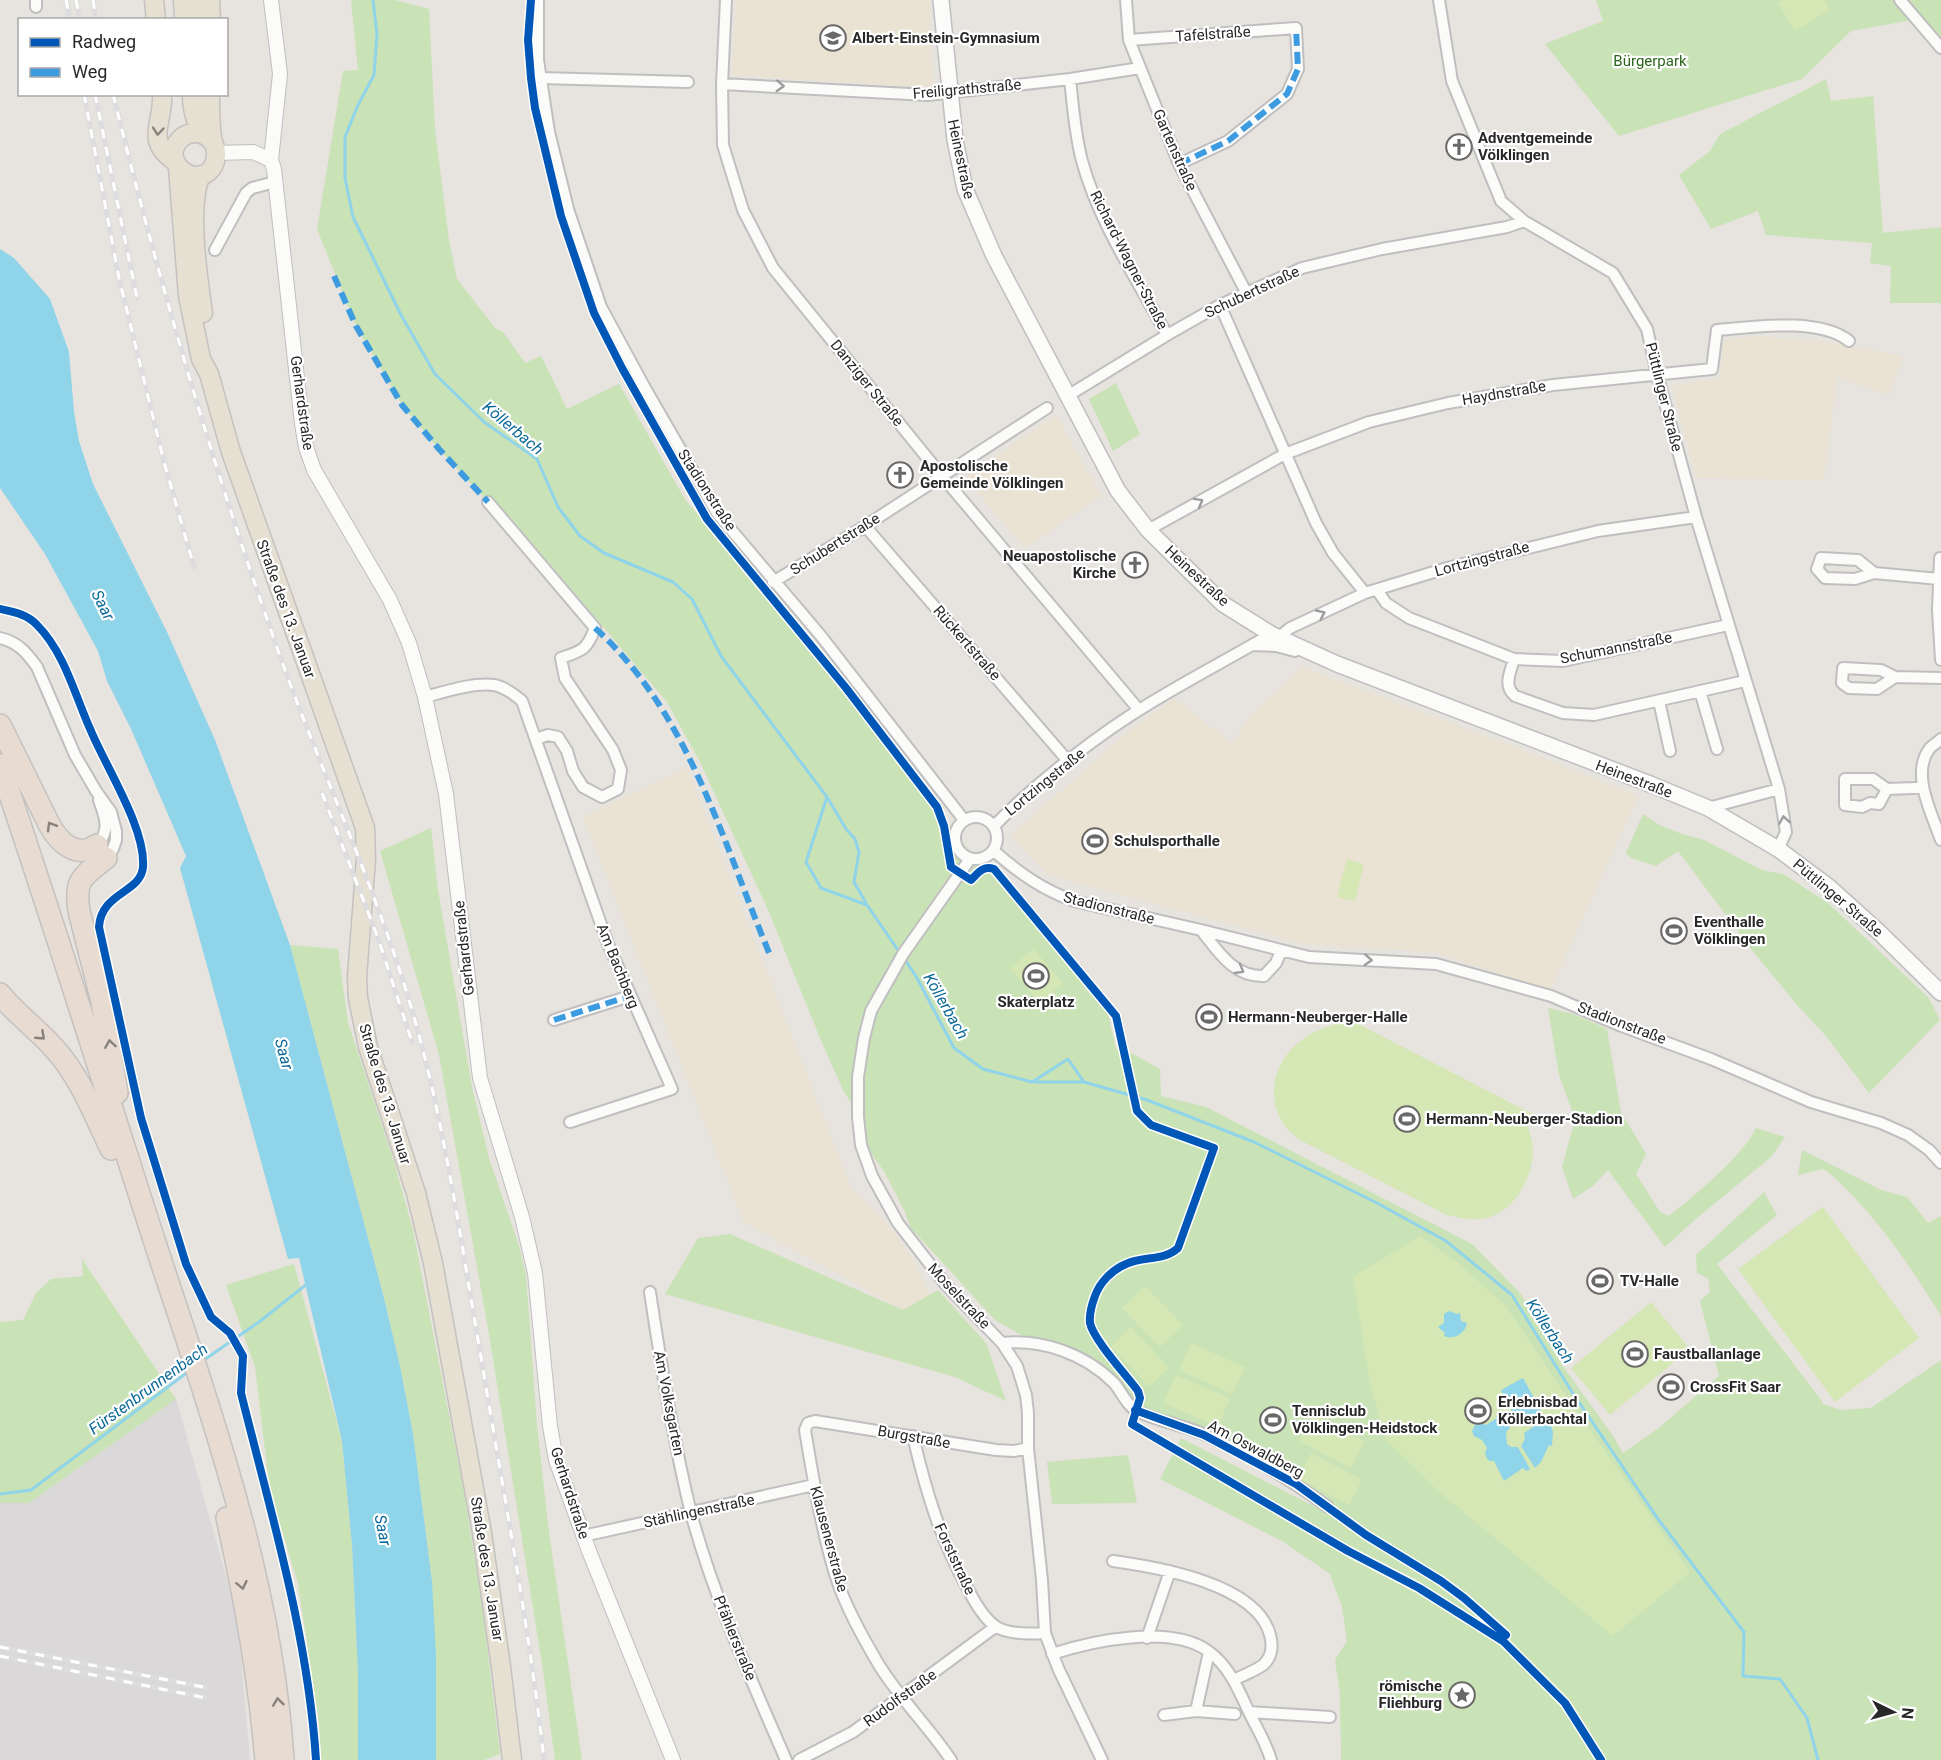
<svg xmlns="http://www.w3.org/2000/svg" width="1941" height="1760" font-family="Roboto,sans-serif">
<style>
.industrial{fill:#dbd8da}
.education{fill:#eae2d2}
.green{fill:#c9e2b6}
.pitch{fill:#d4e7b4}
.water{fill:#90d4e9}
.lines{fill:none;stroke-linecap:round;stroke-linejoin:round}
.stream{stroke:#90d4e9;stroke-width:3}
.minor-casing{stroke:#c0bfc0;stroke-width:14}
.tertiary-casing{stroke:#c0bfc0;stroke-width:16}
.secondary-casing{stroke:#c0bfc0;stroke-width:18}
.primary-casing{stroke:#c3c2c0;stroke-width:21}
.motorway-casing{stroke:#c3c2c0;stroke-width:24}
.minor{stroke:#fbfbfa;stroke-width:10}
.tertiary{stroke:#fbfbfa;stroke-width:14}
.secondary{stroke:#fbfbfa;stroke-width:15}
.primary{stroke:#e6e0d2;stroke-width:18}
.motorway{stroke:#e8dbd2;stroke-width:21}
.rail-casing{stroke:#dddcde;stroke-width:5}
.rail{stroke:#fff;stroke-width:3;stroke-dasharray:9;stroke-linecap:butt}
.quiet{stroke:#3d9ce0;stroke-width:6;stroke-dasharray:12 6;stroke-linecap:butt}
.cycleway-casing{stroke:#fff;stroke-width:11}
.cycleway{stroke:#0057b8;stroke-width:8}
.oneway{stroke:#9c9c9c}
.oneway2{stroke:#87847d}
.oneway3{stroke:#88827d}
.labels{text-anchor:middle;dominant-baseline:central;stroke-width:4.5;stroke-linejoin:round;paint-order:stroke}
.street-label{font-size:15px;fill:#282828;stroke:#fff}
.poi-label{font-size:15px;font-weight:bold;fill:#282828;stroke:#fff;text-anchor:start}
.park-label{font-size:15px;fill:#2a6519;stroke:#fff}
.water-label{font-size:16px;font-style:italic;fill:#0d6a98;stroke:#fff}
</style>
<rect width="100%" height="100%" fill="#e7e3de"/>
<path class="industrial" d="M176,1399L237,1615L250,1760H0V1503H29Z"/>
<path class="education" d="M736,0H930L933,88L732,75Z
M1756,336L1832,343L1903,356L1889,395L1837,377L1824,480L1696,478L1672,386L1720,378L1723,340Z
M1056,415L1101,496L1025,548L965,478Z
M1304,668L1514,747L1638,796L1550,990L1434,952L1305,944L1048,875L1010,836L1134,727L1174,699L1232,743L1251,716L1299,670Z
M687,768L851,1188L889,1226L913,1260L930,1294L903,1310L744,1222L583,817Z"/>
<path class="green" d="M351,0H395L429,9L435,129L449,240L457,279L495,328L503,332L525,363L541,356L567,409L619,384L686,501L767,592L846,688L937,807L984,871H989L1108,1014L1116,1049L1135,1055L1160,1069L1161,1096L1206,1107L1472,1244L1521,1294L1562,1365L1613,1436L1623,1453L1660,1427L1719,1376L1700,1301L1710,1292L1708,1278L1697,1273L1696,1255L1764,1192L1777,1215L1717,1264L1822,1401L1823,1404L1841,1410L1871,1408L1941,1360V1760H1341L1340,1694L1335,1660L1347,1641L1342,1607L1330,1574L1282,1541L1160,1479L1181,1438L1323,1511L1333,1510L1296,1484L1204,1435L1135,1410L1087,1361L1028,1339L995,1320L911,1228L904,1210L884,1171L868,1149L864,1123L843,1090L822,1043L769,912L700,762L667,702L502,508L488,502L439,449L402,405L356,326L317,229L343,71L358,70Z
M1596,0H1897L1912,20L1851,31L1802,79L1619,136L1545,44L1603,21Z
M1906,0H1941V42Z
M1826,79L1831,101L1873,96L1883,233L1941,227V305L1939,303H1890L1891,266L1870,263L1872,243L1766,235L1758,211L1711,229L1679,175L1710,151L1720,134Z
M1116,383L1140,434L1113,451L1089,399Z
M1643,814L1659,825L1682,834L1704,840L1762,870L1783,874L1828,903L1928,997L1940,1020L1869,1093L1826,1036L1798,1006L1755,954L1678,851L1656,866L1631,858L1626,853Z
M431,828L438,890L472,1087L489,1158L519,1246L526,1275L537,1426L549,1532L582,1760H555L542,1664L489,1334L439,1055L380,851Z
M290,945L338,949L348,1023L394,1162L413,1230L463,1487L482,1604L500,1754L484,1760H436L432,1581L413,1434L400,1366L384,1298Z
M1548,1008L1574,1014L1607,1029L1621,1112L1646,1154L1636,1174L1660,1212L1669,1216C1695,1195 1743,1156 1756,1128L1785,1137L1771,1157L1697,1218L1665,1247L1608,1170L1593,1186L1573,1199L1562,1167L1575,1119L1559,1075Z
M1802,1150L1881,1190L1907,1197L1928,1223L1941,1216V1316C1915,1274 1888,1233 1854,1197C1844,1187 1835,1177 1823,1169L1798,1175Z
M730,1234L903,1310L938,1290L986,1343L1006,1401L955,1377L665,1294L698,1238Z
M82,1259L176,1399L29,1503H0V1322L23,1320L36,1293L51,1279L83,1276Z
M294,1264L342,1441L352,1545L358,1673V1760H321L319,1723L298,1584L270,1491L255,1367L226,1285Z
M1128,1455L1137,1503L1052,1504L1047,1462Z"/>
<path class="pitch" d="M1784,0H1824L1830,10L1795,31L1778,3Z
M1347,859L1364,864L1355,901L1337,897Z
M1034,949L1063,984L1039,1002L1010,968Z
M1343,1016L1536,1116L1528,1126C1530,1135 1534,1145 1533,1154C1531,1180 1515,1209 1490,1217C1477,1222 1461,1218 1447,1215L1298,1139C1293,1134 1285,1128 1282,1122C1258,1076 1292,1033 1338,1024Z
M1823,1207L1919,1338L1835,1402L1738,1269Z
M1420,1236L1458,1263L1505,1305L1556,1381L1690,1572L1613,1636L1437,1490L1386,1440L1370,1383L1353,1277Z
M1145,1286L1183,1325L1160,1347L1122,1308Z
M1651,1302L1690,1349L1610,1415L1571,1368Z
M1131,1327L1169,1368L1149,1387L1111,1346Z
M1191,1343L1245,1367L1232,1394L1179,1370Z
M1176,1375L1230,1398L1218,1427L1163,1403Z
M1313,1415L1364,1441L1351,1468L1299,1441Z
M1311,1453L1362,1480L1349,1505L1298,1479Z"/>
<path class="water" d="M0,249L14,258L50,299L69,352L74,412L79,441L93,484L167,632L215,740L290,945L384,1298L400,1366L413,1434L432,1581L436,1655V1760H358V1673L352,1545L342,1441L299,1258L288,1259L180,868L186,856L131,729L107,681L98,651L45,554L0,488Z
M1449,1311L1457,1314L1460,1313L1461,1321L1467,1323C1465,1334 1454,1340 1444,1336L1445,1333L1438,1327L1444,1323V1314Z
M1523,1378L1542,1413L1519,1425L1501,1390Z
M1501,1413L1510,1428L1506,1432L1507,1444L1511,1447H1518L1530,1469L1526,1471L1523,1468L1504,1481L1494,1461H1490L1487,1459L1485,1453L1487,1448L1482,1440L1474,1436L1472,1431L1475,1425L1480,1423L1486,1425L1497,1418L1496,1416Z
M1548,1417L1553,1432L1552,1446L1549,1445L1541,1462L1535,1468L1521,1446L1525,1439L1524,1433Z"/>
<g class="lines">
<path class="stream" d="M373,0L377,34L374,75L358,105L345,137V178L353,217L401,315L435,374L484,422L537,459L558,507L580,536L604,553L673,582L692,599L721,656L827,797L806,862L821,888L867,905L900,953
M827,797L846,829L855,839L859,852L854,882L866,903
M904,958L917,978L954,1048L983,1069L1032,1082L1068,1059L1084,1082L1147,1100L1254,1142L1377,1203L1446,1241L1512,1295L1572,1392L1658,1519L1744,1632L1743,1676L1780,1679L1807,1718L1818,1760
M1035,1082H1084
M201,1362L259,1322L307,1284
M0,1494L31,1490L189,1371"/>
<g class="minor-casing">
<path id="minor" d="M36,0V7
M538,0V60L549,132L568,209L601,307L645,388L717,513L821,636L964,820
M726,0L722,84L723,145L743,210L773,268L942,476L1139,710
M1126,0L1129,40L1179,164L1246,292
M1439,0L1452,81L1501,201L1524,221L1613,273L1647,329L1657,374L1696,517L1779,789L1786,832L1778,849
M1900,0L1941,48
M1129,40L1296,28L1298,69L1287,94L1228,141L1179,164
M540,78L688,82
M1070,79C1073,107 1075,135 1082,161C1099,223 1137,279 1167,335
M722,84L928,95L1070,79L1140,68
M215,250L246,193L252,188L275,182
M1220,305L1316,523L1333,553L1365,593
M1069,395L1167,335L1220,305L1302,268L1382,249L1507,227L1524,221
M488,502L595,628C587,650 582,651 561,658L565,678L613,750L621,770L618,789L602,797L583,787L573,771L567,751L558,737L548,735L536,739
M865,526L1068,761
M1148,530L1285,454L1369,422L1448,403L1553,385L1712,369L1717,330C1753,327 1819,317 1849,341
M1940,558L1938,610L1941,660
M1874,573L1855,579L1825,578L1817,569L1821,558L1858,560L1874,573L1939,579
M773,582L865,526L1047,408
M1377,590L1386,603L1409,618L1514,659L1563,661L1728,625
M1279,637L1290,628L1365,593L1447,568L1598,531L1696,517
M0,638C18,642 27,653 37,667L75,755L96,791L111,812L116,831V840L113,849L106,858
M1252,645L1276,646L1295,651
M1514,659C1510,673 1503,686 1515,696L1563,713L1594,715L1745,681
M1895,677L1877,689L1849,688L1842,683L1843,668L1881,670L1895,677L1941,678
M1700,691L1717,749
M425,697C444,692 474,682 494,685C505,687 514,694 522,701L608,944L672,1089L570,1122
M1659,701L1670,751
M1941,739C1938,742 1933,745 1930,748C1910,773 1932,814 1941,840
M1887,789L1879,804L1870,803L1862,807L1845,805V779H1873L1887,789L1914,788L1923,786
M1708,808L1779,789
M955 838a21 21 0 1 1 42 0a21 21 0 1 1-42 0Z
M994,826C1037,782 1100,733 1152,702C1191,678 1232,657 1271,634
M97,845C111,830 105,817 99,800
M994,851C1019,873 1043,890 1074,901L1201,930L1309,957L1436,964L1551,996L1619,1025L1711,1059L1811,1102L1881,1123L1908,1135L1929,1150L1941,1163
M970,859L903,954L871,1011L864,1038L858,1077V1117L861,1145L872,1176L898,1223L946,1285L1002,1343L1017,1366L1026,1395L1028,1413V1448L1042,1580L1045,1633L1058,1668L1102,1760
M1201,930C1218,951 1233,977 1264,976L1276,963L1281,951
M554,1020L630,996
M650,1292C661,1366 673,1440 691,1513C714,1598 751,1679 786,1760
M1002,1343C1043,1339 1085,1354 1114,1383C1121,1391 1127,1406 1137,1411C1159,1422 1184,1425 1206,1435C1248,1455 1290,1479 1328,1507
M913,1436C926,1492 940,1538 968,1589C974,1601 984,1618 995,1626C1008,1635 1031,1634 1045,1633
M583,1536L814,1485
M1113,1561C1157,1567 1257,1584 1270,1635C1273,1646 1272,1657 1263,1665C1255,1671 1243,1675 1234,1680
M1147,1638L1170,1571
M1052,1654C1092,1641 1170,1624 1208,1651C1228,1665 1238,1688 1248,1710C1256,1727 1266,1742 1271,1760
M1196,1711L1209,1652
M1249,1712L1330,1717
M1164,1715L1196,1711L1235,1714
M799,1760L853,1732L995,1627
M951,1760C929,1727 900,1699 879,1665C862,1636 845,1606 835,1574C821,1527 813,1478 805,1430L808,1423L815,1421L996,1450L1014,1451L1028,1448"/>
</g>
<g class="tertiary-casing">
<path id="tertiary" d="M271,0L280,74L271,160L274,169L302,424L306,447L314,470L390,600L409,643L425,697L446,794L480,1078L522,1217L535,1273L550,1426L556,1460L589,1551L673,1760
M216,153L253,152L271,160"/>
</g>
<g class="secondary-casing">
<path id="secondary" d="M941,0L955,140L965,189L994,256L1118,491L1148,530L1223,604L1271,634L1337,664L1650,784L1708,808L1778,849L1829,887L1880,933L1941,993"/>
</g>
<g class="primary-casing">
<path id="primary" d="M154,0L156,20
M183,0L184,20
M197,0V20
M210,0L211,20
M162,94C164,124 144,139 174,161
M192,94C192,110 195,122 205,135
M210,94C210,109 210,123 212,138C213,144 217,149 216,156C213,185 177,181 173,153C177,133 198,126 212,141
M178,168L188,296L201,359L209,374L231,452L365,828L366,859L357,977L358,998L368,1047L416,1193L433,1263L482,1533L501,1667L512,1760
M201,175C187,205 198,279 203,313"/>
</g>
<g class="motorway-casing">
<path id="motorway" d="M0,725L49,824C59,843 77,859 97,845
M0,765C54,924 104,1085 156,1246C211,1413 272,1583 283,1760
M106,858C83,876 74,879 79,911L102,1002L117,1093
M0,994C16,1014 36,1028 53,1047C80,1076 94,1114 111,1149
M227,1518C245,1598 259,1678 266,1760"/>
</g>
<use href="#minor" class="minor"/>
<use href="#tertiary" class="tertiary"/>
<use href="#secondary" class="secondary"/>
<use href="#primary" class="primary"/>
<use href="#motorway" class="motorway"/>
<g class="rail-casing">
<path id="rail" d="M66,0L70,20
M76,0L80,20
M93,0L96,20
M84,94L119,278L164,462L194,567
M95,94L137,298
M113,94C160,286 215,474 281,659C322,773 374,884 409,1000C444,1116 460,1238 481,1357C503,1491 529,1625 544,1760
M322,793L378,938L412,1042
M0,1647L208,1688
M0,1656L206,1698"/>
</g>
<use href="#rail" class="rail"/>
<path class="quiet" d="M1179,164L1228,141L1287,94L1298,69L1296,28
M334,276L356,326L402,405L439,449L488,502
M595,628C690,714 722,841 770,955
M554,1020L630,996"/>
<g class="cycleway-casing">
<path id="cycleway" d="M531,0L528,40L531,78L535,108L561,216L594,313L622,368L707,519L846,688L937,807L944,826L951,867L971,880C978,873 983,865 994,869L1116,1016L1137,1111L1151,1125L1214,1148L1178,1248C1164,1261 1143,1256 1126,1264C1112,1270 1100,1282 1095,1296C1092,1304 1089,1314 1090,1323C1093,1339 1127,1376 1138,1391L1140,1398L1132,1424L1348,1551L1419,1588L1503,1641L1565,1703L1601,1760
M0,609C13,612 27,614 37,625C65,653 75,696 91,731C106,767 146,829 143,867C141,893 101,892 99,927L141,1118L186,1264L211,1317L230,1333L243,1356L241,1393C271,1514 308,1635 316,1760
M1135,1410L1204,1435L1296,1484L1366,1535L1441,1581L1464,1598L1506,1635"/>
</g>
<use href="#cycleway" class="cycleway"/>
</g>
<defs><path id="oneway-chevron" d="M-2-3.5L2.5 0L-2 3.5" fill="none" stroke-width="1.6" stroke-linecap="round" stroke-linejoin="round" transform="scale(1.5)"/></defs>
<g class="oneway">
<use href="#oneway-chevron" transform="translate(780 86) rotate(3)"/>
<use href="#oneway-chevron" transform="translate(1199 502) rotate(-29)"/>
<use href="#oneway-chevron" transform="translate(1321 614) rotate(-25)"/>
<use href="#oneway-chevron" transform="translate(1784 820) rotate(-99)"/>
<use href="#oneway-chevron" transform="translate(1368 960) rotate(3)"/>
<use href="#oneway-chevron" transform="translate(1240 970) rotate(30)"/>
</g>
<use class="oneway2" href="#oneway-chevron" transform="translate(158 131) rotate(95)"/>
<g class="oneway3">
<use href="#oneway-chevron" transform="translate(51 826) rotate(-121)"/>
<use href="#oneway-chevron" transform="translate(41 1036) rotate(43)"/>
<use href="#oneway-chevron" transform="translate(110 1044) rotate(-99)"/>
<use href="#oneway-chevron" transform="translate(242 1585) rotate(78)"/>
<use href="#oneway-chevron" transform="translate(278 1702) rotate(-97)"/>
</g>
<defs>
<g id="school-ring" transform="scale(1.35)"><circle r="9.5" fill="#fff" stroke="#6b6968" stroke-width="1.5"/><path d="M0-5L7-2L0 1L-7-2ZM-4 1L0 2.5L4 1V4Q0 6-4 4Z" fill="#6b6968"/></g>
<g id="church-ring" transform="scale(1.35)"><circle r="9.5" fill="#fff" stroke="#6b6968" stroke-width="1.5"/><path d="M-1.2-6h2.4v3.5h3.3v2.4h-3.3V6h-2.4V-.1h-3.3v-2.4h3.3Z" fill="#6b6968"/></g>
<g id="stadium-ring" transform="scale(1.35)"><circle r="9.5" fill="#fff" stroke="#6b6968" stroke-width="1.5"/><path d="M0-5a6.5 5 0 1 0 0 10a6.5 5 0 1 0 0-10ZM-3.5-1.8h7v3.6h-7Z" fill="#6b6968"/></g>
<g id="sight-ring" transform="scale(1.35)"><circle r="9.5" fill="#fff" stroke="#6b6968" stroke-width="1.5"/><path d="M0-6L1.8-2.2L6-1.7L2.9 1.2L3.7 5.4L0 3.3L-3.7 5.4L-2.9 1.2L-6-1.7L-1.8-2.2Z" fill="#6b6968"/></g>
</defs>
<g fill-rule="evenodd">
<use href="#school-ring" x="833" y="38"/>
<use href="#church-ring" x="1459" y="147"/>
<use href="#church-ring" x="900" y="475"/>
<use href="#church-ring" x="1135" y="565"/>
<use href="#stadium-ring" x="1095" y="841"/>
<use href="#stadium-ring" x="1674" y="931"/>
<use href="#stadium-ring" x="1036" y="976"/>
<use href="#stadium-ring" x="1209" y="1017"/>
<use href="#stadium-ring" x="1407" y="1119"/>
<use href="#stadium-ring" x="1600" y="1281"/>
<use href="#stadium-ring" x="1635" y="1354"/>
<use href="#stadium-ring" x="1671" y="1387"/>
<use href="#stadium-ring" x="1478" y="1411"/>
<use href="#stadium-ring" x="1273" y="1420"/>
<use href="#sight-ring" x="1462" y="1695"/>
</g>
<g class="labels">
<g class="street-label">
<text transform="translate(1213 34) rotate(-4)">Tafelstraße</text>
<text transform="translate(967 89) rotate(-5)">Freiligrathstraße</text>
<text transform="translate(1175 150) rotate(66)">Gartenstraße</text>
<text transform="translate(961 159) rotate(78)">Heinestraße</text>
<text transform="translate(1129 260) rotate(63)">Richard-Wagner-Straße</text>
<text transform="translate(1252 292) rotate(-25)">Schubertstraße</text>
<text transform="translate(867 383) rotate(51)">Danziger Straße</text>
<text transform="translate(1504 393) rotate(-10)">Haydnstraße</text>
<text transform="translate(1664 397) rotate(76)">Püttlinger Straße</text>
<text transform="translate(302 403) rotate(82)">Gerhardstraße</text>
<text transform="translate(707 490) rotate(57)">Stadionstraße</text>
<text transform="translate(835 544) rotate(-32)">Schubertstraße</text>
<text transform="translate(1482 559) rotate(-15)">Lortzingstraße</text>
<text transform="translate(1197 576) rotate(43)">Heinestraße</text>
<text transform="translate(286 609) rotate(70)">Straße des 13. Januar</text>
<text transform="translate(967 643) rotate(49)">Rückertstraße</text>
<text transform="translate(1616 648) rotate(-11)">Schumannstraße</text>
<text transform="translate(1634 779) rotate(21)">Heinestraße</text>
<text transform="translate(1045 782) rotate(-39)">Lortzingstraße</text>
<text transform="translate(1838 898) rotate(40)">Püttlinger Straße</text>
<text transform="translate(1109 908) rotate(14)">Stadionstraße</text>
<text transform="translate(464 948) rotate(-96)">Gerhardstraße</text>
<text transform="translate(618 966) rotate(68)">Am Bachberg</text>
<text transform="translate(1622 1023) rotate(21)">Stadionstraße</text>
<text transform="translate(385 1094) rotate(73)">Straße des 13. Januar</text>
<text transform="translate(959 1296) rotate(47)">Moselstraße</text>
<text transform="translate(669 1403) rotate(79)">Am Volksgarten</text>
<text transform="translate(914 1437) rotate(10)">Burgstraße</text>
<text transform="translate(1256 1449) rotate(28)">Am Oswaldberg</text>
<text transform="translate(570 1493) rotate(72)">Gerhardstraße</text>
<text transform="translate(699 1511) rotate(-12)">Stählingenstraße</text>
<text transform="translate(829 1539) rotate(75)">Klausenerstraße</text>
<text transform="translate(955 1559) rotate(65)">Forststraße</text>
<text transform="translate(487 1569) rotate(81)">Straße des 13. Januar</text>
<text transform="translate(735 1638) rotate(68)">Pfählerstraße</text>
<text transform="translate(900 1698) rotate(-36)">Rudolfstraße</text>
</g>
<g class="poi-label">
<text x="852" y="38">Albert-Einstein-Gymnasium</text>
<text x="1478" y="138">Adventgemeinde<tspan x="1478" dy="17">Völklingen</tspan></text>
<text x="920" y="466">Apostolische<tspan x="920" dy="17">Gemeinde Völklingen</tspan></text>
<text x="1116" y="556" text-anchor="end">Neuapostolische<tspan x="1116" dy="17">Kirche</tspan></text>
<text x="1114" y="841">Schulsporthalle</text>
<text x="1694" y="922">Eventhalle<tspan x="1694" dy="17">Völklingen</tspan></text>
<text x="1036" y="1002" text-anchor="middle">Skaterplatz</text>
<text x="1228" y="1017">Hermann-Neuberger-Halle</text>
<text x="1426" y="1119">Hermann-Neuberger-Stadion</text>
<text x="1620" y="1281">TV-Halle</text>
<text x="1654" y="1354">Faustballanlage</text>
<text x="1690" y="1387">CrossFit Saar</text>
<text x="1498" y="1402">Erlebnisbad<tspan x="1498" dy="17">Köllerbachtal</tspan></text>
<text x="1292" y="1411">Tennisclub<tspan x="1292" dy="17">Völklingen-Heidstock</tspan></text>
<text x="1442" y="1686" text-anchor="end">römische<tspan x="1442" dy="17">Fliehburg</tspan></text>
</g>
<g class="park-label">
<text x="1650" y="61">Bürgerpark</text>
</g>
<g class="water-label">
<text transform="translate(513 428) rotate(40)">Köllerbach</text>
<text transform="translate(103 605) rotate(63)">Saar</text>
<text transform="translate(946 1006) rotate(60)">Köllerbach</text>
<text transform="translate(284 1054) rotate(75)">Saar</text>
<text transform="translate(1550 1331) rotate(57)">Köllerbach</text>
<text transform="translate(148 1389) rotate(-36)">Fürstenbrunnenbach</text>
<text transform="translate(383 1530) rotate(79)">Saar</text>
</g>
</g>
<rect x="18" y="18" width="210" height="78" fill="#ffffff" stroke="#a9a9a9" stroke-width="1.5"/>
<rect x="30" y="38" width="30" height="9" fill="#0057b8" stroke="#a9a9a9" stroke-width="1.5"/>
<text x="72" y="48" font-size="18" fill="#282828">Radweg</text>
<rect x="30" y="68" width="30" height="9" fill="#3d9ce0" stroke="#a9a9a9" stroke-width="1.5"/>
<text x="72" y="78" font-size="18" fill="#282828">Weg</text>
<g transform="translate(1893 1712) rotate(95)" stroke="#ffffff" stroke-width="4.5" paint-order="stroke">
<path d="M0-4.5L10 22L0 15L-10 22Z" fill="#282828"/>
<text y="-9" font-size="16" font-weight="bold" text-anchor="middle" fill="#282828">N</text>
</g>
</svg>
